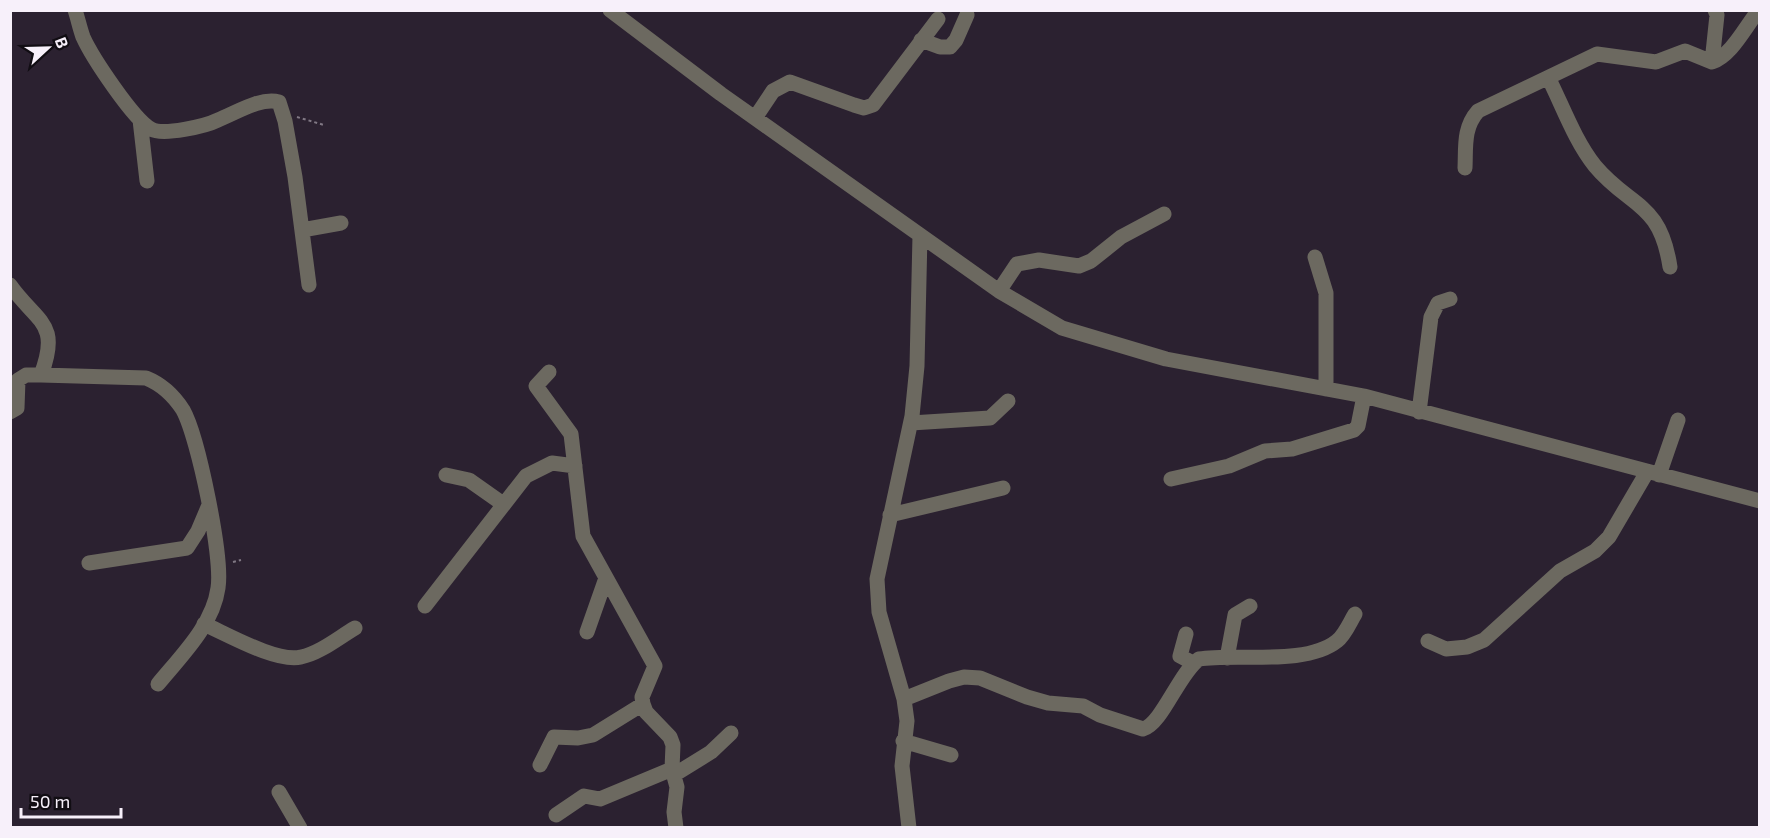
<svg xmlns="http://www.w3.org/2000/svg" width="1770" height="838" font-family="'Exo 2',sans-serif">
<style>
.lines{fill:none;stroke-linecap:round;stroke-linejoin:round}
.path{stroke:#807884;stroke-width:2;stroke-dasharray:3 3;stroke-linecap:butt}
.minor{stroke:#6c6960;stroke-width:15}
</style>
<rect width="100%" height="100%" fill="#2b2130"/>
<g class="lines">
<path class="path" d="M297,117L324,125
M233,562L241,560"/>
<path class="minor" d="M75,10C78,19 80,29 83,37C92,57 133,119 151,129C163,136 206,126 218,120C236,113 260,97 279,102L285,121L295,177L309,285
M610,10L721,94L999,291L1062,328L1166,359L1364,396L1760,501
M921,40L940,47H950L956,40L967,15
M1712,62L1717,15L1715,10
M1549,79C1563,107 1575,141 1595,166C1630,208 1660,201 1670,267
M755,118L773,91L790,82L854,105L864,108L873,105L938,19
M140,120L147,181
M1465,168C1466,147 1463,128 1478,111L1597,54L1656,62L1685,51L1712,62C1732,55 1745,27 1759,10
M302,230L341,223
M1315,257L1326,293V389
M10,285C37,323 61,322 41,375
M999,291L1017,264L1039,260L1079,266L1091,261L1121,237L1164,214
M549,372L536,386L571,434L583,536L655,666L642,697L643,704L646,712L670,737L673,745L672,769L677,787L674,812L676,828
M10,412L17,408L18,380L26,375H41L146,378C161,384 174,396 183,410C198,437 223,557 218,588C213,625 181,656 158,684
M1419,412L1431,317L1438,303L1450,299
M911,423L990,418L1008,401
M446,475L469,480L503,504
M1659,475L1678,420
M1171,479L1229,466L1265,451L1292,449L1354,430L1358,426L1364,396
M890,515L1003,488
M89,563L187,548L198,531L209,505
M425,606L526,476L552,463L575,466
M204,624C227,634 277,663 301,657C320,653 338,638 355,628
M587,632L606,578
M1186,634L1180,656L1193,663
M1428,641L1446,649L1467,647L1484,640L1560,571L1595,551L1609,537L1647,472
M1227,658L1235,615L1250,606
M904,699L949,681L964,677L980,678L1027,697L1048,703L1083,706L1100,715L1143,729C1162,724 1179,673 1199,659C1237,653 1306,666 1337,641C1345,635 1350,622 1355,614
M903,741L951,755
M540,765L554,737L578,738L593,735L643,704
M674,775L711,752L731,733
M279,792L300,828
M556,815L584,796L600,799L672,769
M909,828L902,766L907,721L904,699L879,612L877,579L912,416L917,366L920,235"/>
</g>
<rect width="1770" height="838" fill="none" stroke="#f7f0fa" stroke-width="24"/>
<g transform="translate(48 48) rotate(68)" stroke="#110d13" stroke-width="4.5" paint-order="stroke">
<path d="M0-4.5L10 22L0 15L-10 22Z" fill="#f7f0fa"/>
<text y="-9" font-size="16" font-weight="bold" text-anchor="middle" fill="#f7f0fa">B</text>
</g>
<path d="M21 808v9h100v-9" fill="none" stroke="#f7f0fa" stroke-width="3"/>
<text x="30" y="808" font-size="18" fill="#f7f0fa" stroke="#110d13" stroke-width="4.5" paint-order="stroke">50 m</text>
</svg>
